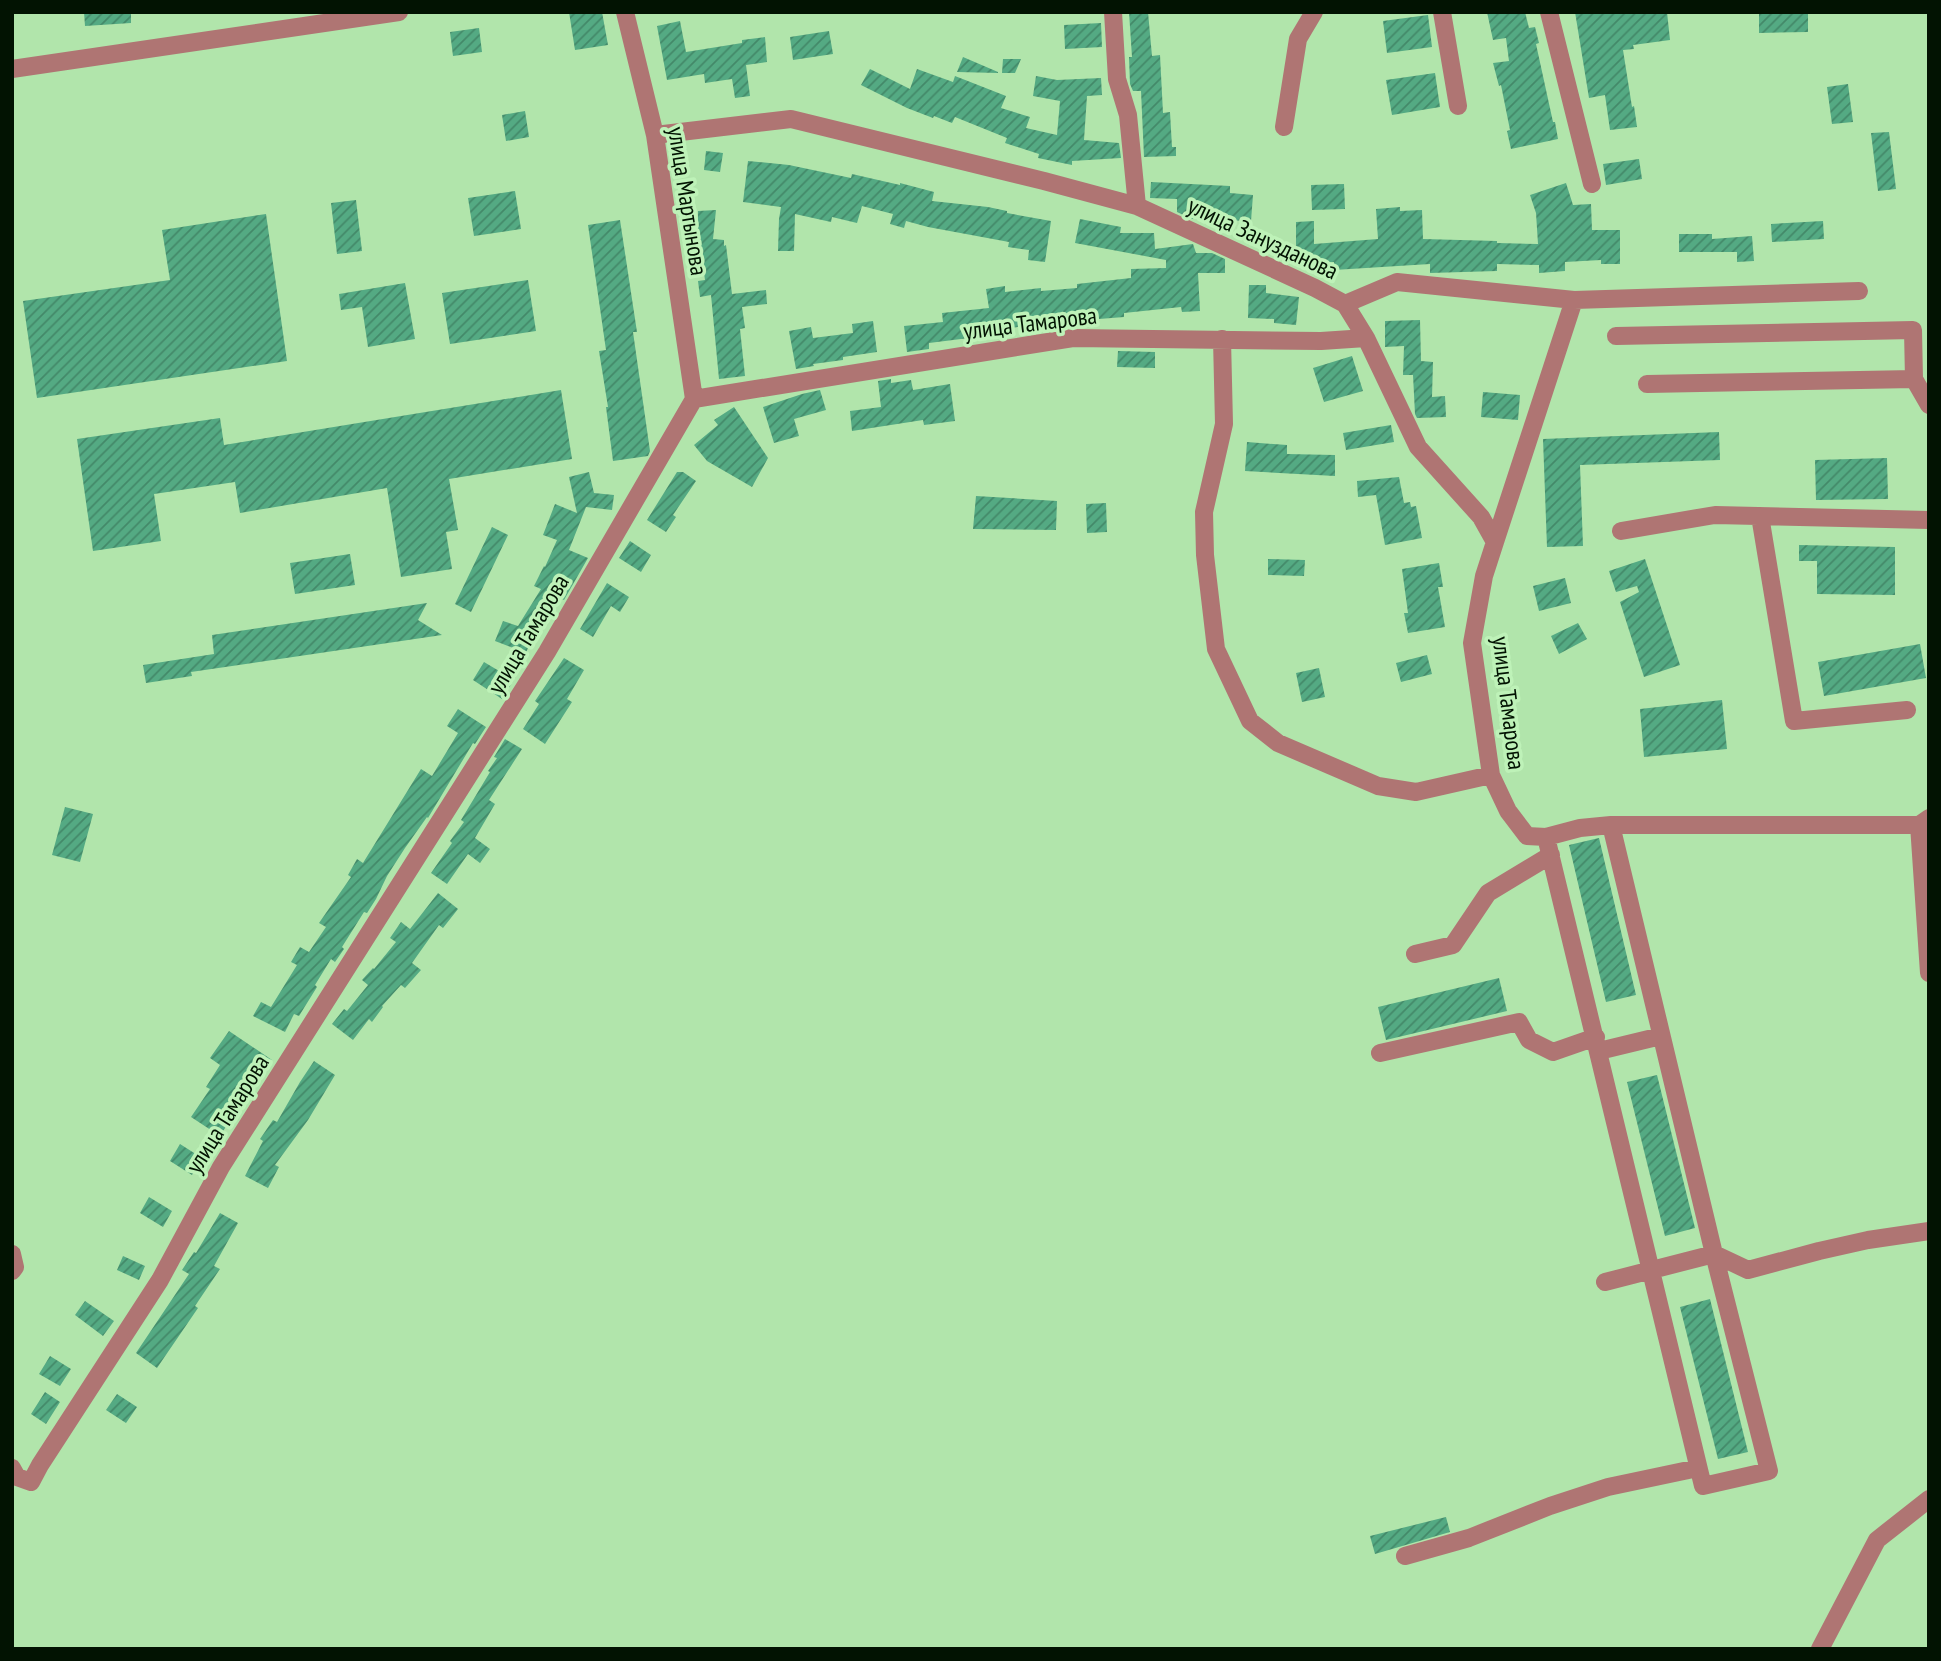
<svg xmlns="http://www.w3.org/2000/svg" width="1941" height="1661" font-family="'PT Sans Narrow',sans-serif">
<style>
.building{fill:url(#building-hatch)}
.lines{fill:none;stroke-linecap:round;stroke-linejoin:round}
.minor{stroke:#af7573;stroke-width:18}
.labels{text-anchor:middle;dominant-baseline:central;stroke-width:7;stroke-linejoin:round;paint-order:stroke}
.street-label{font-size:24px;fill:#021302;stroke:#bef2b8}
</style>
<defs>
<pattern id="building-hatch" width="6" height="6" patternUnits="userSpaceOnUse" patternTransform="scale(1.75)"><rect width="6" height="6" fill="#54aa83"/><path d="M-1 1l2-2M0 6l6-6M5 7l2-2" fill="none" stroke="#438969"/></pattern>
</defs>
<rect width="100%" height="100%" fill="#b1e5ab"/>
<path class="building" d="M84,12H131V23L85,26Z
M569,12H602L608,45L575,50Z
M1129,12H1148L1152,56L1160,55L1163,113L1170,112L1172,147H1176V156L1144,157L1141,91H1133L1130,84L1129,57H1132Z
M1487,12H1525L1529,28L1535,27L1539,43L1536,44L1553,122H1555L1558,139L1511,149L1507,131L1510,130L1501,85L1499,86L1493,63L1509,61L1506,38L1493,40Z
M1575,12H1667L1670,40L1633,45L1634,49L1623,50L1632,107L1634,106L1637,127L1610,130L1605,95L1589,98Z
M1759,12H1808V32L1759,33Z
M1428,15L1432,47L1387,53L1383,21Z
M680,21L686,52L742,43V40L765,37L767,62L746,65L750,96L735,98L732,79L705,83L704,74L667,80L657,26Z
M1101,23L1102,47L1065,49L1064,25Z
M479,28L482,52L453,56L450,32Z
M829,31L833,54L793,60L790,37Z
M963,57L998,72V73L957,72Z
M1003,59H1021L1015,73H1002Z
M870,69L910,89L917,69L953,82L955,76L1006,96L1001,108L1030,117L1026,128L1057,135L1060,101L1033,96L1036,76L1057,80L1101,78L1102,95L1087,96L1084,140L1119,143L1121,158L1072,161V165L1038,158L1039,154L1005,143L1007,138L955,117L952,123L934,116L933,118L907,108L861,85Z
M1435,73L1440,107L1392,115L1386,80Z
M1848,84L1853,122L1832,124L1827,87Z
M525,111L529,137L506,141L502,115Z
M1889,132L1896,189L1878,191L1871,133Z
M706,151L723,153L720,172L704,170Z
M1639,159L1642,179L1606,185L1603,164Z
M748,161L789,165L851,178L852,174L900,185V183L934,192L932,201L988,207L1007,211V213L1051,221L1045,262L1028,260L1029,250L1008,247L1009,242L928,227L906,221L904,228L890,224L893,214L862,206L857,223L832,217L831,222L795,214L794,251H778L779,219L781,207L743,202Z
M1151,182L1230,186V193L1253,195L1251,221L1192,219L1177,212V199L1150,198Z
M1566,183L1573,205L1591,204L1592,230H1620V264H1601V260L1565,262V271L1539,273V265L1497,264V271L1430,273V264L1334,270V262H1296V222L1314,221V244L1378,239L1376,209L1400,207V211L1422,210L1423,239L1497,241V243L1538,244L1536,213L1530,195Z
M1344,184L1345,209L1312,210L1311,185Z
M515,191L521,229L474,236L468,198Z
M356,200L362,251L337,254L331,203Z
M716,210L713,239L724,240V246L726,245L732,294L766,290L767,304L742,307L745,328L740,329L745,376L719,379L711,295L700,297L698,281L705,280L698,231V211Z
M266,214L287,361L37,398L23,301L170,280L162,230Z
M1080,219L1121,227L1120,233H1154L1155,249L1193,244L1196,253H1212L1225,259V273H1198L1200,311L1182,312L1181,307L1124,313V317L1099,319V322L1032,325L969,334V338L929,343V349L907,352L904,326L943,322L942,313L989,308L986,289L1005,286V292L1041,288V291L1077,288V284L1131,278V269L1166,268V260L1075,243Z
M620,220L637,332H633L650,451L648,456L613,461L606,407H608L599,351L606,350L588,225Z
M1823,221L1824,239L1772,242L1771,224Z
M1679,234H1712V239L1752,236L1754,261L1737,262V252H1679Z
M528,280L536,331L450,344L442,293Z
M405,283L415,339L368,347L362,307L341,310L339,294Z
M1249,285H1266V293L1299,297L1296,325L1274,323V319L1248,318Z
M1420,320L1421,361L1433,362L1432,397L1445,396L1446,417L1417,418L1415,414L1413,375H1403L1404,346L1385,347V321Z
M873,321L877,352L843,357V360L813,364L814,366L796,369L789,331L811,327L813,338L853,333L852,324Z
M1118,351L1155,352V368L1117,367Z
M1352,356L1363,391L1324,402L1313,368Z
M891,379V383L911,380L913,390L950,384L955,421L924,425L923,420L852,431L850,411L881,407L878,381Z
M561,390L572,459L449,479L458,530L446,532L452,569L401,577L387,488L240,513L235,482L154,494L161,541L93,551L77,439L220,418L224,445Z
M820,390L826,410L794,419L799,436L774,443L763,407L802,394Z
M1483,392L1520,395L1518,420L1481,417Z
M734,407L768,458L752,487L707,461L694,445L718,425L714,420Z
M1391,425L1394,442L1346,450L1343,433Z
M1719,432L1720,460L1580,465L1583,546L1547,547L1543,439Z
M1247,442L1287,445V454L1335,455V476L1245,471Z
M1887,458L1888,499L1816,500L1815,460Z
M589,472L594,493L614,495L612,510L586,507L569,550L588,558L564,600L560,598L545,623L539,620L526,653L495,641L503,621L518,626L541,589L534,586L544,566L545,567L557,540L543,535L555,504L577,513L569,477Z
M677,472H683L696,481L673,515L676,517L666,532L647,520Z
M1399,477L1404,503L1410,502L1411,507L1416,506L1422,538L1385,545L1376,495L1358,497L1357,481Z
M976,496L1057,501L1056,530L973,529Z
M1106,503L1107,532L1087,533L1086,504Z
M492,527L508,535L471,612L455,604Z
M630,541L651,555L641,572L619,558Z
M1799,545L1895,547V595L1817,594V561H1799Z
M350,554L355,585L295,594L290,563Z
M1268,559L1305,560L1304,576L1268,575Z
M1645,559L1680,665L1644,677L1620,602L1639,592L1637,586L1616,592L1609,571Z
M1439,563L1443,587H1438L1445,627L1408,633L1404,613H1408L1402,569Z
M1565,578L1571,603L1539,611L1533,586Z
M607,583L629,597L620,612L611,606L593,637L580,629Z
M427,603L418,620L442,635L191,672L192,676L146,683L143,665L214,654L212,635Z
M1578,623L1587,639L1559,654L1551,636Z
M1920,644L1926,678L1824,696L1818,662Z
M1427,655L1432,674L1401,682L1396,663Z
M564,658L584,670L567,699L572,702L545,744L523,729L539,704L535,701Z
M484,662L514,680L502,699L473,680Z
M1319,668L1325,697L1302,702L1296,673Z
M1722,700L1727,749L1644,757L1640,709Z
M458,709L486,727L475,744L473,743L428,818L427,817L405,848L387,876L376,899L367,913L364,912L342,947L344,949L335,962L331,959L315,985L317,987L299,1016L294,1014L285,1032L253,1016L261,1002L271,1007L297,965L291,962L300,947L309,952L326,927L319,923L351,877L348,875L357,859L363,863L421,769L432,776L458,733L447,726Z
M505,739L522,749L489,800L495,804L475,838L490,849L480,863L468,854L447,884L431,873L452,843L450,841L464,822L461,820L490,772L488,771L497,758L494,757Z
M65,807L93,814L80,862L52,855Z
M1599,838L1636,995L1606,1002L1569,845Z
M438,893L458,909L443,928L439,925L412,963L421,970L405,988L401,985L382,1006L383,1007L372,1022L369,1019L353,1040L332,1024L344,1009L347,1011L368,985L362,980L373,968L374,969L396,942L390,938L401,922L410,929Z
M1499,978L1507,1011L1386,1040L1378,1007Z
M229,1031L272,1060L264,1072L261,1070L229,1118L230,1120L220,1136L191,1117L210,1089L206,1087L220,1065L210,1058Z
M314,1061L335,1075L308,1120L275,1165L279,1167L268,1188L245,1176L263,1141L260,1139L273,1120L277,1122L300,1082Z
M1657,1075L1695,1228L1665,1236L1627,1082Z
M180,1144L202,1158L192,1175L170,1161Z
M149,1197L172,1211L163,1227L140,1213Z
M220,1213L238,1223L214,1266L220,1269L195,1306L198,1308L157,1368L136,1353L189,1274L182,1270L194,1252L196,1253Z
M123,1256L145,1266L139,1280L117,1270Z
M1710,1299L1748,1452L1718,1459L1680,1307Z
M85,1301L114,1321L103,1336L75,1315Z
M50,1356L71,1369L60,1386L39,1374Z
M45,1392L60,1402L46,1424L31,1414Z
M117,1394L137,1407L126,1423L106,1410Z
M1446,1517L1450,1532L1375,1554L1370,1536Z"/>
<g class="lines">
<path class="minor" d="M625,12L655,135L694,399
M1113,12L1117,79L1128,115L1137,206
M1442,12L1458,106
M1549,12L1592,184
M12,69L399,12
M1284,127L1298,39L1314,12
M655,135L791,119L1044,181L1137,206L1315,288L1345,304L1397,282L1574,300L1859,291
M1345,304L1366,338
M1616,336L1913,330L1914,379L1929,405
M1222,339L1224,424L1204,512L1205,555L1216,649L1250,721L1278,743L1378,786L1416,792L1491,775
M1647,384L1914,379
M694,399L1073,338L1321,341L1366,338L1418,447L1481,517L1495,542L1484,576L1472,643L1491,775L1508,811L1527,836L1546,837L1580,828L1611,825H1919L1929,818
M1760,516L1794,721L1907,710
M1621,531L1715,515L1929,520
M1495,542L1574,300
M1919,825L1929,973
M1546,837L1703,1486L1769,1471L1714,1254L1611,825
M1415,954L1453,945L1488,893L1551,855
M1599,1051L1661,1036
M1380,1053L1519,1022L1529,1040L1553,1052L1596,1037
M12,1254L15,1267L12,1271
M1605,1282L1714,1254L1748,1270L1819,1251L1868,1240L1929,1231
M12,1468L17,1477L31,1482L40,1465L160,1280L221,1167L547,652L694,399
M1405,1556L1469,1538L1550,1506L1608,1487L1698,1468
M1820,1649L1877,1540L1929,1499"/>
</g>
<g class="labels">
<g class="street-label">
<text transform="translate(688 201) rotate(81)">улица Мартынова</text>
<text transform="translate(1263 238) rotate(25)">улица Занузданова</text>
<text transform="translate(1030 323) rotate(-7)">улица Тамарова</text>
<text transform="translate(528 634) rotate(-59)">улица Тамарова</text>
<text transform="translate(1509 703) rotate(83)">улица Тамарова</text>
<text transform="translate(227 1114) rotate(-58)">улица Тамарова</text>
</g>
</g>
<rect width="1941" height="1661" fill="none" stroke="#021302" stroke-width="28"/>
</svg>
